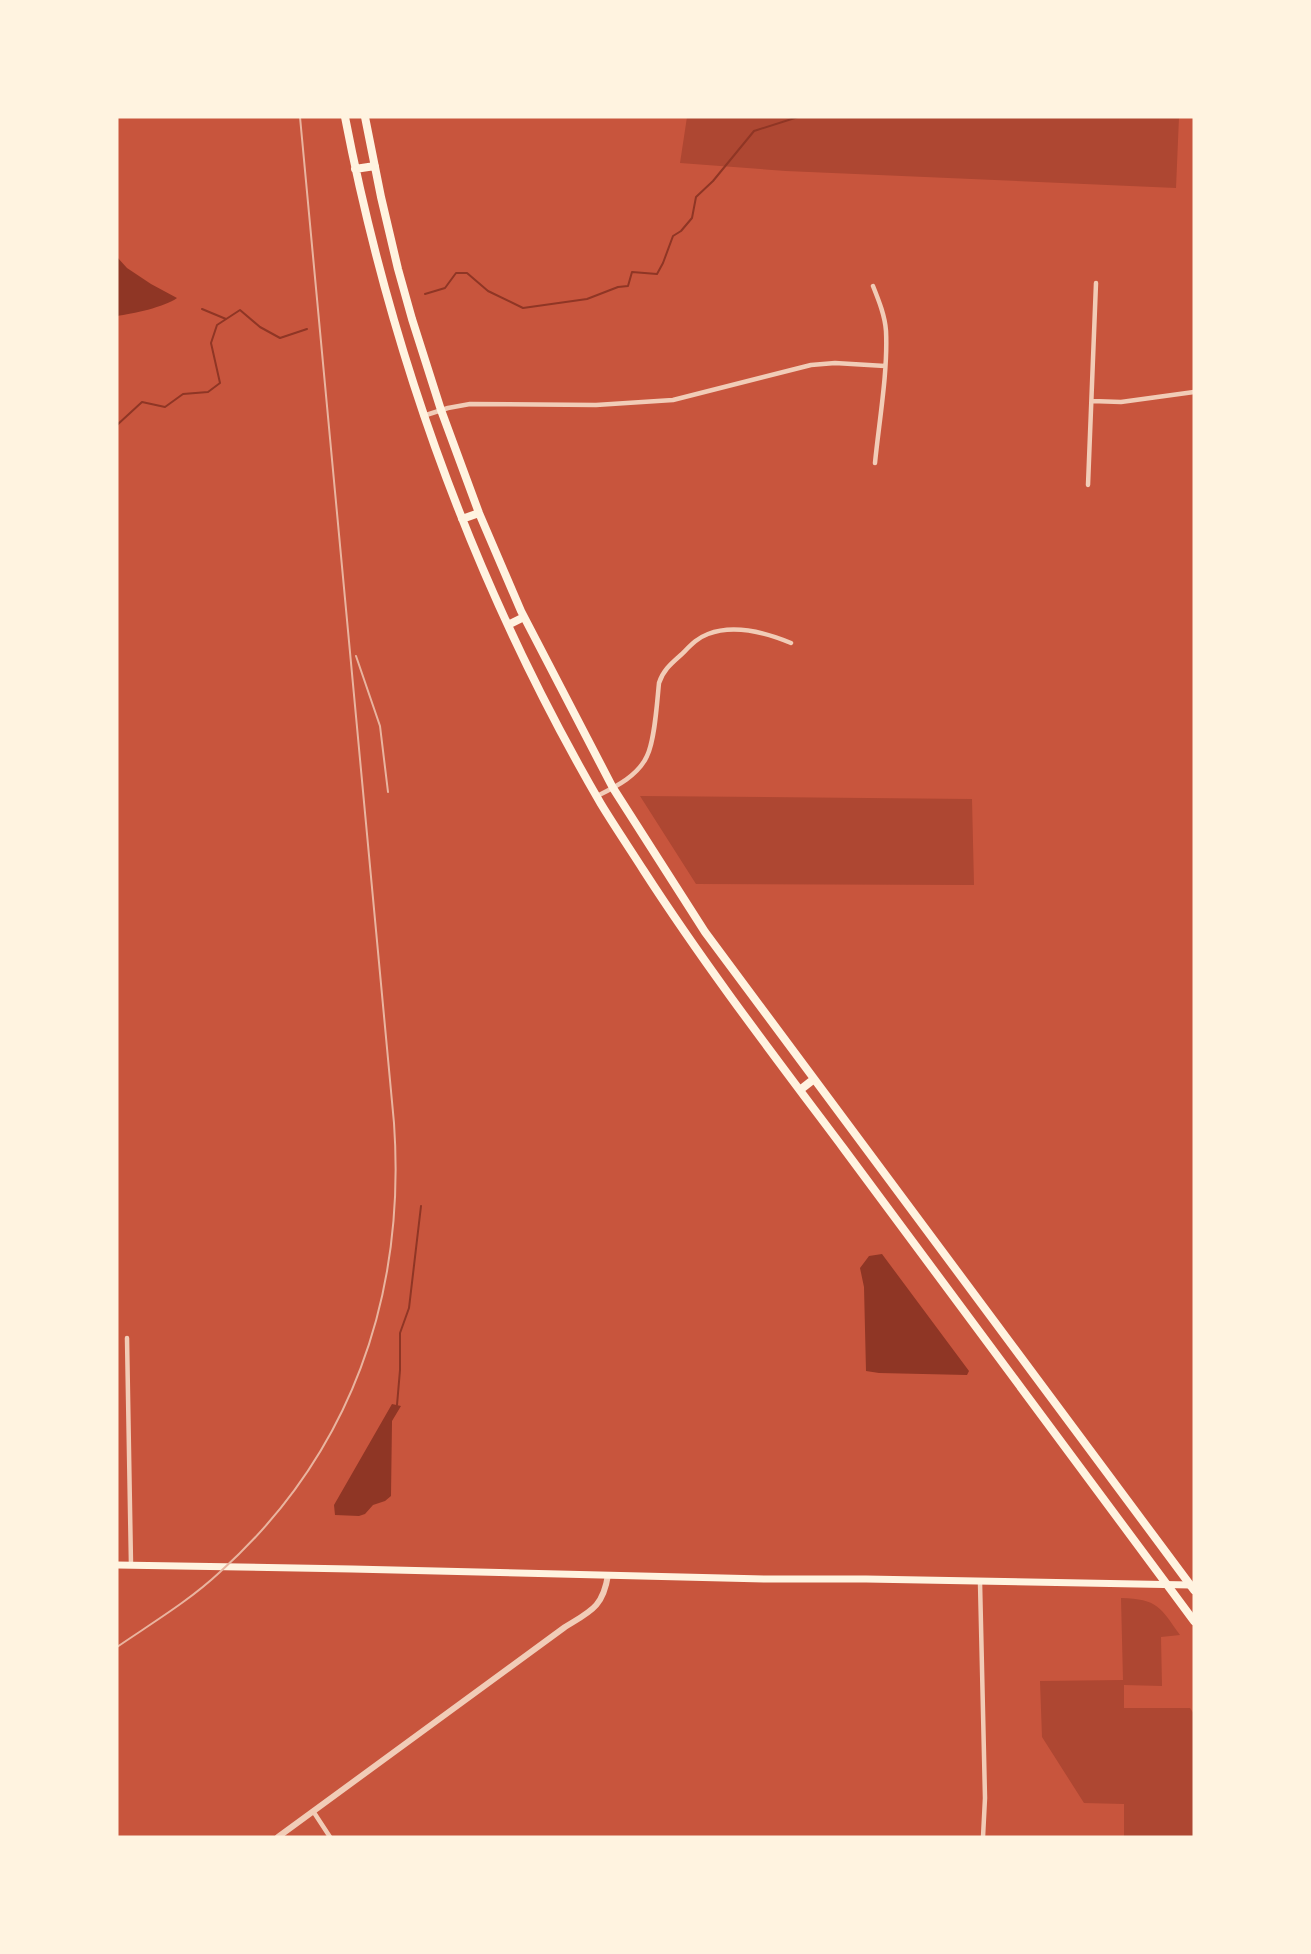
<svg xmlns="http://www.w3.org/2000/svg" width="1311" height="1954" font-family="Lato,sans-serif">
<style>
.green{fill:#ae4732}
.water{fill:#8f3625}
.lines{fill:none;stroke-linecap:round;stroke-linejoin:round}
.stream{stroke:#8f3625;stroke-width:2}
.minor{stroke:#f1ccb7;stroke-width:4.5}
.tertiary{stroke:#f1ccb7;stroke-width:6}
.secondary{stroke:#fff3e0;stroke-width:7}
.trunk{stroke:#fff3e0;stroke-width:8}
.rail{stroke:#e9b49f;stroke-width:2}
</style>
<rect width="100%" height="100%" fill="#c8553d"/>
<path class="green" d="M687,117H1179L1176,188L786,171L680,163Z
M640,796L972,799L974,885L696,884Z
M1121,1598C1158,1599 1160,1607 1180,1635L1161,1637L1162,1686L1124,1685V1708H1190L1194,1714V1837H1124V1804L1084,1803L1042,1737L1040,1681L1123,1680Z"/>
<path class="water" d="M117,257L127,268L151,284L177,298C165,307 132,314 117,316Z
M882,1254L969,1371L967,1375L879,1373L866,1371L864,1287L860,1268L869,1256Z
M392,1404L401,1406L392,1421L391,1496L385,1501L373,1505L365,1514L359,1516L335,1515L334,1505Z"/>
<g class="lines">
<path class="stream" d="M425,294L445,288L456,273H467L488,291L523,308L587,299L618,287L628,286L632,272L657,274L663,263L673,236L681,231L692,218L696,197L713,181L754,131L798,117
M202,309L226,319
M117,425L142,402L165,407L183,394L208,392L220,383L211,343L217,325L240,310L260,327L280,338L307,329
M397,1405L400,1370V1333L409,1308L421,1206"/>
<path class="minor" d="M873,286C879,301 885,316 886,331C888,372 879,422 875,463
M1092,401L1121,402L1194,392
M423,416L448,408L470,404L596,405L673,400L811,365L835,363L885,366
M1088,485L1096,283
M597,796C615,787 638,776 647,756C655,740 657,702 659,683C663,670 672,663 682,654C690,646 697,638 708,634C734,624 767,633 791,643
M127,1338L131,1565
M980,1582L985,1798L983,1837
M313,1811L330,1837"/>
<path class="tertiary" d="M278,1837L565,1627C591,1611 603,1607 608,1575"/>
<path class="secondary" d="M117,1565L352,1569L764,1579H866L1191,1585"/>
<path class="trunk" d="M345,117C392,359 477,591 601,804C615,827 630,849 644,871C706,967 775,1057 844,1149C961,1306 1078,1463 1194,1621
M365,117L381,197L398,269L412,319L441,410L479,513L521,611L613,788L705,932L1194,1590
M355,169L375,166
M462,519L479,513
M508,625L524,617
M800,1090L814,1079"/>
<path class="rail" d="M356,656L380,726L388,792
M117,1647C152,1623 189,1601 220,1572C351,1454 406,1296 394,1123L300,117"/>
</g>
<rect width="1311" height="1954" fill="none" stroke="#fff3e0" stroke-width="237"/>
</svg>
